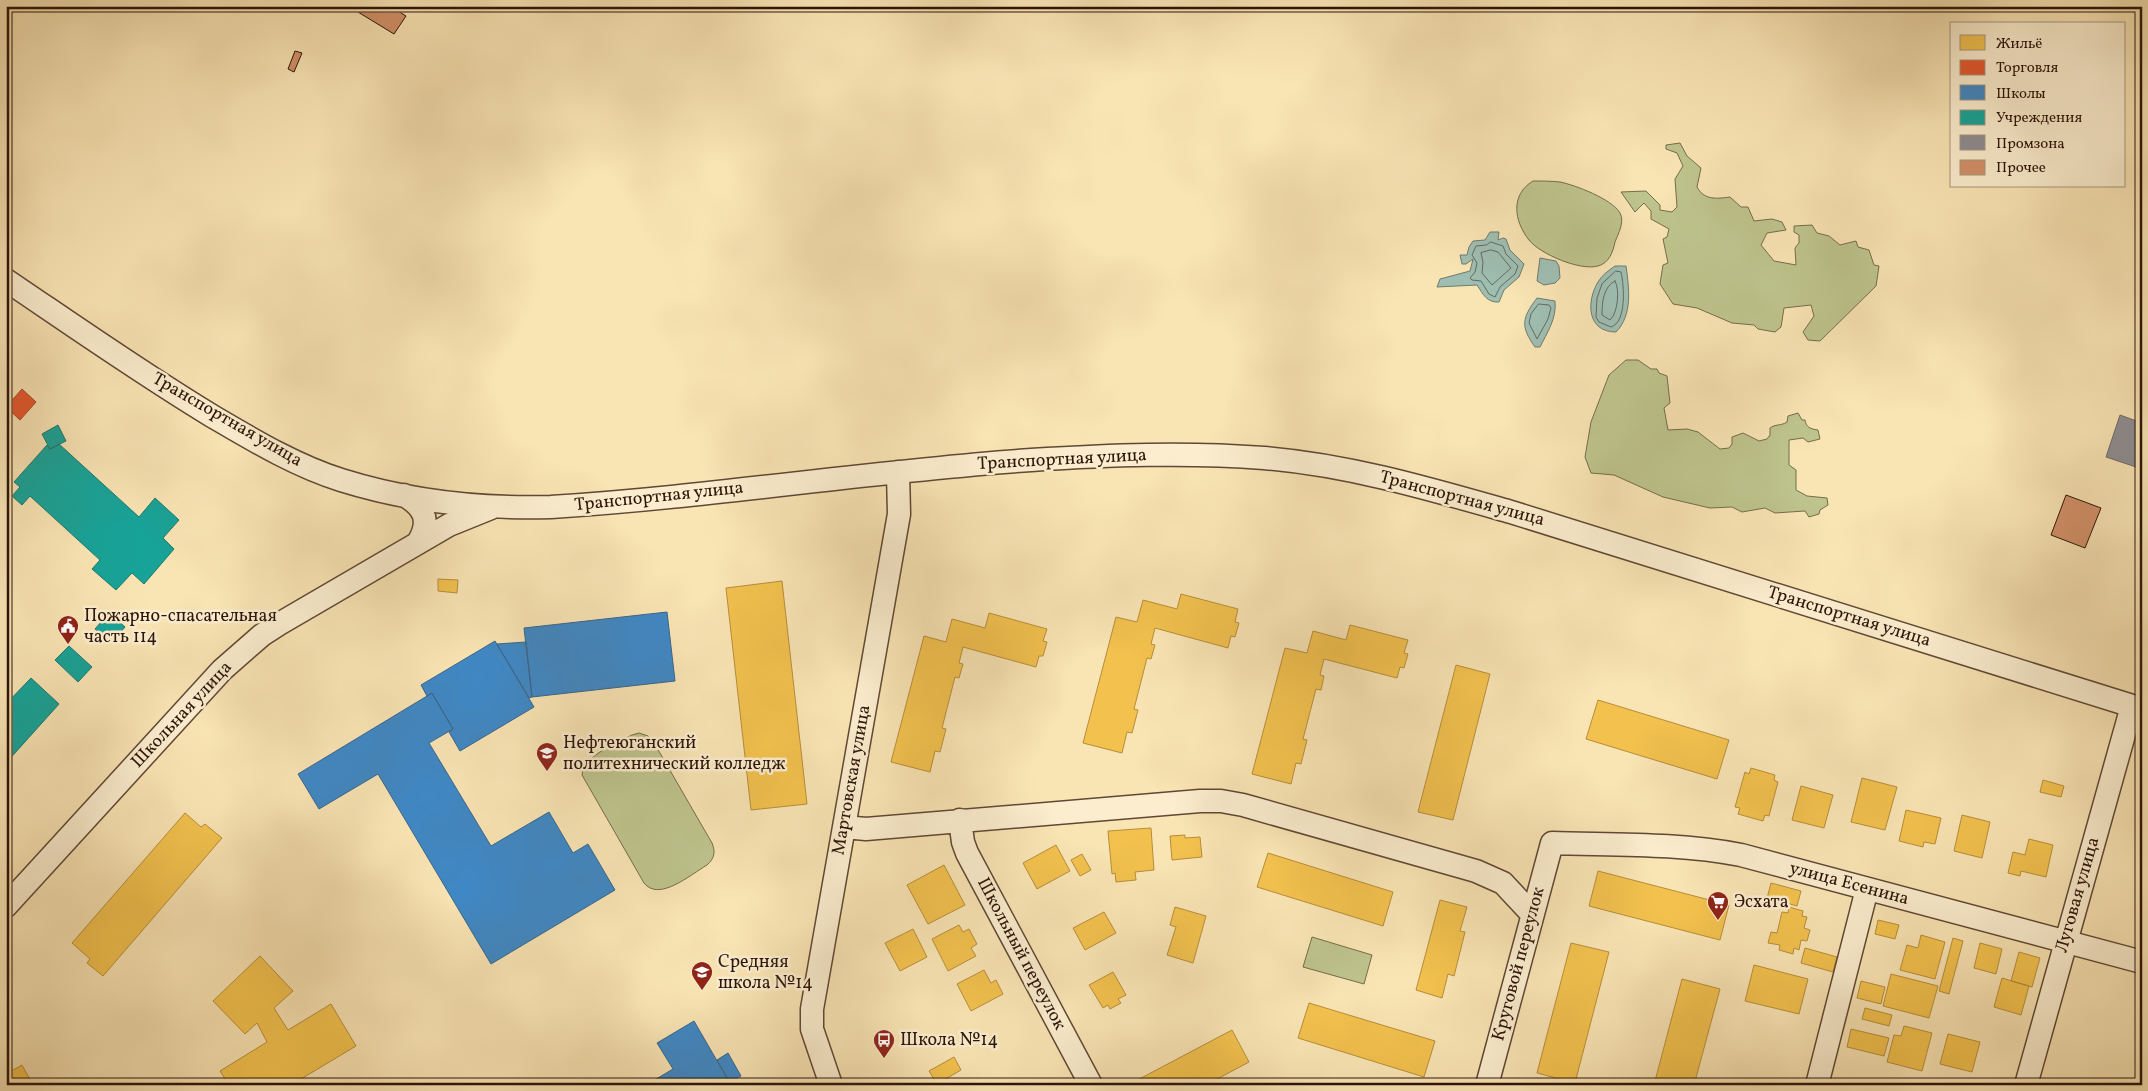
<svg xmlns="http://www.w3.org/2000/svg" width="2148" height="1091" font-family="Vollkorn,serif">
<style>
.green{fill:#bec48d;stroke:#756c4b}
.water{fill:#9ebeb2;stroke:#707a6e}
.homes{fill:#f2c14e;stroke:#b78d39}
.shops{fill:#e4572e;stroke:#ad4323}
.schools{fill:#3f88c5;stroke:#39658d}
.public{fill:#17a398;stroke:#1d786d}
.industry{fill:#8d8d92;stroke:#706969}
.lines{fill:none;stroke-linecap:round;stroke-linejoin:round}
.shore{stroke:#65695e;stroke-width:1}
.building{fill:#d29069;stroke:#2c1409}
.minor-casing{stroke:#5f4834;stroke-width:25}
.minor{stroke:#fbedce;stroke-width:22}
.labels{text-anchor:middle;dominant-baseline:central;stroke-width:5;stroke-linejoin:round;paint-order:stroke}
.street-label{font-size:18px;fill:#2c1409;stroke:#fbedce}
.poi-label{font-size:18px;fill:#2c1409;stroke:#fbedce;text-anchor:start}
</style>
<rect width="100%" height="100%" fill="#f9e4b4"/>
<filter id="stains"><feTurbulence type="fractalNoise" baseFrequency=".004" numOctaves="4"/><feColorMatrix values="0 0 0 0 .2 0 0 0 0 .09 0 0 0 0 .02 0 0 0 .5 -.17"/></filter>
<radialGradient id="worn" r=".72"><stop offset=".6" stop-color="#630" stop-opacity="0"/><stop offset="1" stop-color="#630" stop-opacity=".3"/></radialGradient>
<path class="green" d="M1680,143L1687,156L1701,168L1697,187C1704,200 1716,199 1730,197L1741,207H1748L1754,221L1772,219L1782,222L1786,230L1767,233L1761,245L1774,261L1796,265L1795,248L1799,243V235L1794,232V226L1812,225L1817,233L1829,236L1840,245L1856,241L1858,247L1869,250L1874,265L1879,266L1876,286L1820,341L1808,340L1803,332L1814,316L1811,305L1784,308L1781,327L1775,332L1758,329L1754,325L1732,323L1697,308L1673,304L1660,284L1663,265L1668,263L1663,239L1667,237L1669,229L1651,219V211L1644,203L1635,212L1621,192L1646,191L1660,205V210L1672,212L1677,207L1675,179L1683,166L1677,153L1666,149V145Z
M1533,181C1541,181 1551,181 1560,182C1575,185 1612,199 1620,213C1625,222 1618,234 1615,242C1613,252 1609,263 1598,266C1580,271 1540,254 1529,240C1514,221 1510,195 1533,181Z
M1626,360H1638L1651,369H1657L1659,373L1667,376L1670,403L1664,408L1668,430L1687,429L1698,432L1720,449L1729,448L1732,444V437L1743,433L1759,441L1767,439L1770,435V428C1775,424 1781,426 1787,422L1788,416L1798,413L1802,420H1805C1806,427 1810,429 1818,430L1820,439L1808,442L1803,438L1789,440V465L1796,470V490L1807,496L1827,498L1828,505L1820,510L1819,514L1809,517L1805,511L1775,513L1765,508L1742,512L1732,507L1710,508L1663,497L1614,475L1591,473L1585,457L1591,422L1609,375Z
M639,733L648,736L653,741L712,843C716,852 714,859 707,865C690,875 659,902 644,883L582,775C583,756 617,743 632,735Z
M1312,937L1372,955L1364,984L1303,967Z"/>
<path class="water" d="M1490,232H1499L1498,240L1503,238L1506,239L1510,250L1524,264L1519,277L1504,290L1499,302C1487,303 1483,294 1477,285L1437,287L1440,279L1470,271L1473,259L1466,264H1462L1460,255H1467L1469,247L1473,241L1485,240Z
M1540,258L1556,261L1559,266L1560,278L1555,283L1544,285L1537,281Z
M1615,266H1626C1629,287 1633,315 1616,332C1587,332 1586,302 1598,282C1602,275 1608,271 1615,266Z
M1537,298L1555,301C1557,318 1547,333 1540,347H1535C1520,326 1522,318 1537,298Z"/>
<path class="homes" d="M438,579L458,580L457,593L438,591Z
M782,581L807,804L751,810L726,588Z
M1181,594L1238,609L1235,622L1239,623L1235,637L1231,636L1228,648L1155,628L1151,644L1155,645L1151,659L1147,658L1134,709L1138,710L1132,733L1127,732L1122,753L1083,743L1116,617L1137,622L1143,600L1177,609Z
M989,613L1047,629L1043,641L1047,642L1043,656H1039L1036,667L963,647L959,663L963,664L959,678L955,677L942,728L946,729L940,752L935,751L930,772L891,762L924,636L946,642L952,619L985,628Z
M1350,625L1408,640L1404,653L1408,654L1404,668L1400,667L1397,678L1324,659L1320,675L1324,676L1321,690L1316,689L1303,739L1307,740L1301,764L1296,763L1291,784L1252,774L1285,648L1307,653L1313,631L1346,640Z
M1456,665L1490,674L1453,820L1418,812Z
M1598,700L1729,740L1717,779L1586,739Z
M1751,768L1775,775L1774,780L1778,782L1769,816L1765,815L1763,821L1738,814L1740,808L1735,807L1745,772L1749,774Z
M1862,778L1897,787L1885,830L1851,822Z
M2043,780L2064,786L2061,797L2040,792Z
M1801,786L1833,795L1824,828L1792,820Z
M1906,810L1941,818L1935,844L1924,842L1923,847L1899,841Z
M185,813L201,827L205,824L222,838L103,976L87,963L90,959L72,943Z
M1962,815L1990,822L1982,858L1954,851Z
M1151,828L1154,870L1135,872L1136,880L1116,882L1115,873L1112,874L1108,831Z
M1185,835V838L1200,837L1202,857L1172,860L1170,836Z
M2029,839L2053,845L2046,877L2021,871L2020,876L2008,873L2013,852L2025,855Z
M1056,845L1070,871L1037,889L1023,863Z
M1268,853L1393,892L1383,926L1257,887Z
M1082,854L1091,870L1080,876L1071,860Z
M944,865L965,905L928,924L907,885Z
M1598,871L1729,905L1720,940L1589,906Z
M1771,883L1801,891L1797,906L1767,898Z
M1440,900L1467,907L1460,931L1465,932L1454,976L1448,974L1442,998L1416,990Z
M1175,907L1206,916L1193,963L1167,955L1176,927L1170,925Z
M1789,907L1803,911L1802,916L1807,917L1804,928L1810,930L1807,941L1801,940L1799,950L1794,948L1793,954L1779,950L1780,945L1768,943L1771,932L1777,933L1782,912L1788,913Z
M1104,912L1116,933L1085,950L1073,928Z
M1878,920L1899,925L1895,939L1875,934Z
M959,925L963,932L969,929L977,944L971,948L976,956L948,971L932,939Z
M913,929L927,957L900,971L885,943Z
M1921,935L1945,942L1935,979L1900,970L1907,945L1918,948Z
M1953,938L1963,941L1949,994L1939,991Z
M1571,943L1609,952L1575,1083L1537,1073Z
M1980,943L2002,949L1996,974L1974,968Z
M1805,948L1837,957L1833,972L1801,963Z
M2019,952L2040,958L2032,987L2011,981Z
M260,956L293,991L274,1008L288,1030L331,1004L356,1046L291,1085H229L220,1071L267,1042L257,1023L245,1034L213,1001Z
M1754,965L1808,979L1799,1014L1745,1001Z
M984,970L991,983L996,980L1003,994L971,1011L957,984Z
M1113,972L1126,995L1118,999L1121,1003L1110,1009L1108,1005L1103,1008L1089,985Z
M1891,974L1938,986L1929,1018L1883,1006Z
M2002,978L2029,986L2021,1015L1994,1007Z
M1682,979L1720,989L1694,1085H1654Z
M1861,981L1885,987L1881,1004L1857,998Z
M1309,1003L1435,1041L1424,1077L1298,1038Z
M1865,1008L1892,1015L1889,1026L1862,1019Z
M1904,1026L1932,1033L1922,1071L1887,1062L1894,1035L1901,1036Z
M1851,1029L1889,1038L1884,1056L1847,1047Z
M1232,1030L1249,1062L1206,1085H1128Z
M1948,1034L1980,1042L1972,1072L1940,1064Z
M954,1057L961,1070L937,1084L929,1071Z
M22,1065L33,1085H6V1074Z"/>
<path class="shops" d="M22,389L36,402L20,420L6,407Z"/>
<path class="schools" d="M667,612L675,681L532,697L524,628Z
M495,641L534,707L460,751L449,732L453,729L432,693L427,696L421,685Z
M526,642L532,697L529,698L497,644Z
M432,693L453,729L429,743L491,846L549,812L573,853L588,844L615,890L491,964L378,774L319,809L298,774Z
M694,1021L731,1085H646L673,1069L657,1043Z
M728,1053L741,1076L730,1082L717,1060Z"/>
<path class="public" d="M58,425L66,441L50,449L42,434Z
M59,444L139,517L155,498L179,520L163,538L174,549L144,584L132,573L116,590L92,569L100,560L30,496L22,505L12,496L20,487L14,482L47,445L50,449Z
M109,613L125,627L111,643L95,629Z
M69,646L92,667L78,682L55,660Z
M31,678L59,704L6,763V704Z"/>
<path class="industry" d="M2120,415L2142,423V469L2106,457Z"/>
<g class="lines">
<path class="shore" d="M1491,242L1503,246L1506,254L1518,266L1515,274L1500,287L1495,297L1489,294L1481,281L1472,280L1470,278L1475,272L1477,263L1472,255L1476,246L1486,245Z
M1491,250L1498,252L1511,268L1492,285L1482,273L1483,262L1481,253Z
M1616,271L1621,272C1624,285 1627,322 1611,327L1599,322L1596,317L1597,298L1602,284Z
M1615,281C1620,289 1618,313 1610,320L1602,315C1602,303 1603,287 1615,281Z
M1539,304L1549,305L1551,308L1548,319L1537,339L1529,323L1531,314Z"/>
</g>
<path class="building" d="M355,6H390L406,16L394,34L353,9Z
M295,51L302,53L294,72L288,69Z
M2066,495L2101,508L2085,548L2051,535Z"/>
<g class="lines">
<g class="minor-casing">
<path id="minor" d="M6,280C74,326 141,373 212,416C253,440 296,466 341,480C408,501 481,509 551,507C711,497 870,471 1031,460C1109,455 1186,452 1264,458C1349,465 1430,489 1511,512L2142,709
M404,495C424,507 431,520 419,541
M960,820L963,842L967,853L1091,1085
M844,827L866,829L1200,801H1221L1243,805L1476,871L1503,883L1531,913
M6,906L222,670L262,635L279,624L449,525L491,508
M831,1085L812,1029V1009L899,514L898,472
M1487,1085L1552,843C1615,845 1679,843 1741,855L2142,962
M1817,1085L1867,889
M2026,1085L2132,706"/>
</g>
<use href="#minor" class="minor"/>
</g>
<defs>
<g id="civic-pin" transform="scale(1.125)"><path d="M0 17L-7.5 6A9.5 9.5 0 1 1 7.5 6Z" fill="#8f2418" stroke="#fbedce"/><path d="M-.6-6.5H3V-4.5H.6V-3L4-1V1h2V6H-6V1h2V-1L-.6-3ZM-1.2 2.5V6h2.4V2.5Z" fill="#fff"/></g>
<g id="university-pin" transform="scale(1.125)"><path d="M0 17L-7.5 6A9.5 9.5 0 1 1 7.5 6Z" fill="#8f2418" stroke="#fbedce"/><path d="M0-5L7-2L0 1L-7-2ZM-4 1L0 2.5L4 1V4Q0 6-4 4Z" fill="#fff"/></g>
<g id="supermarket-pin" transform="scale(1.125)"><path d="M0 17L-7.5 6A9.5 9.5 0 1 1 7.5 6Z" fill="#8f2418" stroke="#fbedce"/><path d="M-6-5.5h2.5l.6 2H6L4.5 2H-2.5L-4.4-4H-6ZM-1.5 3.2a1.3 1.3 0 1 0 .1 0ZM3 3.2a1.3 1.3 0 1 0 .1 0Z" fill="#fff"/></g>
<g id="school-pin" transform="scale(1.125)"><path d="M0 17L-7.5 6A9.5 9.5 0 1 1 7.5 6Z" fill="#8f2418" stroke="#fbedce"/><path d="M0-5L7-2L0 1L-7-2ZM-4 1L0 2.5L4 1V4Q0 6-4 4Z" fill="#fff"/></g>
<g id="bus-pin" transform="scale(1.125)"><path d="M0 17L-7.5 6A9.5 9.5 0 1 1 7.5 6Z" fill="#8f2418" stroke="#fbedce"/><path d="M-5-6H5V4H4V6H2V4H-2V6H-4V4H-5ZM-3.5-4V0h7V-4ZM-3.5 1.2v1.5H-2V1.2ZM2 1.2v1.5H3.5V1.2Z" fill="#fff"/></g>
</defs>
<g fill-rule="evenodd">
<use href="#civic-pin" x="68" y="626"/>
<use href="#university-pin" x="547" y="753"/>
<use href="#supermarket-pin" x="1718" y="902"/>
<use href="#school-pin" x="702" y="972"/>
<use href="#bus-pin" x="884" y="1040"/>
</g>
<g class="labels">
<g class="street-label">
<text transform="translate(227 420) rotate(30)">Транспортная улица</text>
<text transform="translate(1062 460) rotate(-3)">Транспортная улица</text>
<text transform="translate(659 497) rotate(-6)">Транспортная улица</text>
<text transform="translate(1462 499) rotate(15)">Транспортная улица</text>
<text transform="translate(1849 617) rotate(17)">Транспортная улица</text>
<text transform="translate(182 715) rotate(-47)">Школьная улица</text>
<text transform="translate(852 780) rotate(-80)">Мартовская улица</text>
<text transform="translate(1849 884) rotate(15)">улица Есенина</text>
<text transform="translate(2078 895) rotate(-74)">Луговая улица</text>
<text transform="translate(1021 954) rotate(62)">Школьный переулок</text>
<text transform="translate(1519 964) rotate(-75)">Круговой переулок</text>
</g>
<g class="poi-label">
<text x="84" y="616">Пожарно-спасательная<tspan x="84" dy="21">часть 114</tspan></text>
<text x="563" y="743">Нефтеюганский<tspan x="563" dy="21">политехнический колледж</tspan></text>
<text x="1734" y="902">Эсхата</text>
<text x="718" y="962">Средняя<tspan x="718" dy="21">школа №14</tspan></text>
<text x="900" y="1040">Школа №14</text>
</g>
</g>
<rect width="2148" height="1091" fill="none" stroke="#f9e4b4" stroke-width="25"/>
<rect x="8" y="8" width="2133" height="1076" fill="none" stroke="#2c1409" stroke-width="2.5"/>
<rect x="12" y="12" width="2123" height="1066" fill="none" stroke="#2c1409"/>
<rect x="1950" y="22" width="175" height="165" fill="#fbedce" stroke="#a8967f"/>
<rect x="1960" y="35" width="25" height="15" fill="#f2c14e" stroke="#a8967f"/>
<text x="1996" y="48" font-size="15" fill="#2c1409">Жильё</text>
<rect x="1960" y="60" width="25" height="15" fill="#e4572e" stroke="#a8967f"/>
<text x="1996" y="72" font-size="15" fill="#2c1409">Торговля</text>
<rect x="1960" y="85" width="25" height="15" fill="#3f88c5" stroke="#a8967f"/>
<text x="1996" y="98" font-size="15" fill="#2c1409">Школы</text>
<rect x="1960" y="110" width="25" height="15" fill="#17a398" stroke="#a8967f"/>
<text x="1996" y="122" font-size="15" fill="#2c1409">Учреждения</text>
<rect x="1960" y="135" width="25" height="15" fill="#8d8d92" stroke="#a8967f"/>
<text x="1996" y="148" font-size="15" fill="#2c1409">Промзона</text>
<rect x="1960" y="160" width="25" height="15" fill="#d29069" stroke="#a8967f"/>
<text x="1996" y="172" font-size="15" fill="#2c1409">Прочее</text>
<rect width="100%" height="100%" filter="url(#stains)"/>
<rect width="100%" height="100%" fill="url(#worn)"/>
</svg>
